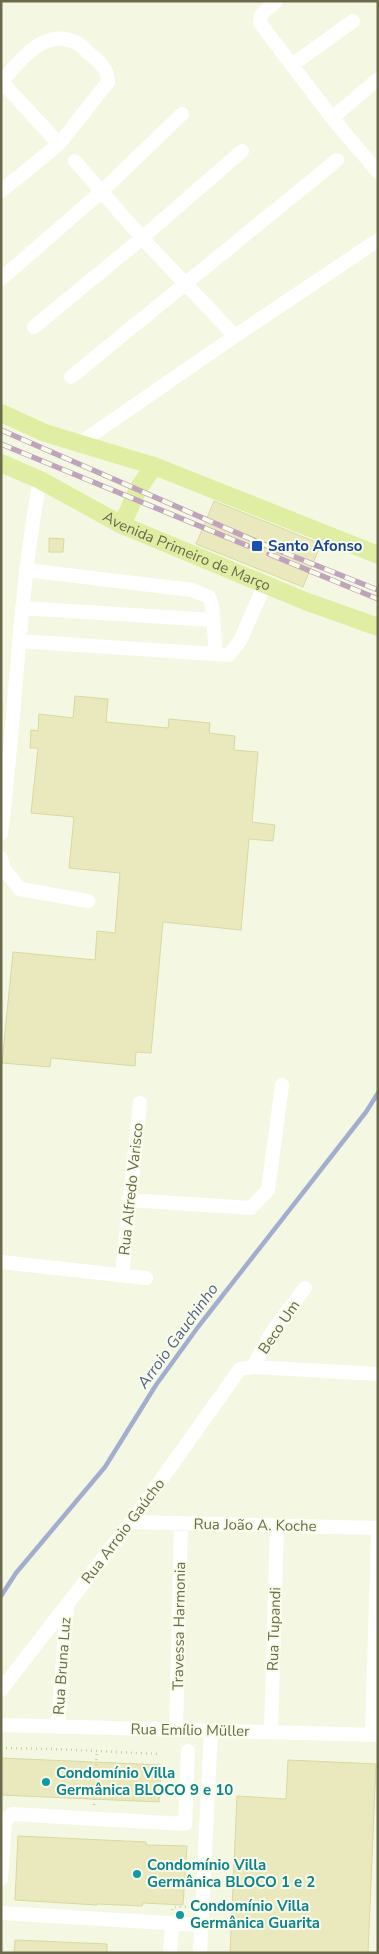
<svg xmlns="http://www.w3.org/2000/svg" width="379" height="1954" font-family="'Nunito Sans',sans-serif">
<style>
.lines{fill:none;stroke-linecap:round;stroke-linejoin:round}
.stream{stroke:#a2aecf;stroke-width:4.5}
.building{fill:#eae9be;stroke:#dad8a1}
.path{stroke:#cecca2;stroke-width:2.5;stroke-dasharray:1 4;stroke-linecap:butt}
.minor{stroke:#fff;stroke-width:14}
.major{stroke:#dfeea3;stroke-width:18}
.rail-casing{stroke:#bfa4bc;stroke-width:5.5}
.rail{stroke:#f8fce8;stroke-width:4;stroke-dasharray:11;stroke-linecap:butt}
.transit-dot{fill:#1a4fb4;stroke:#f8fce8;stroke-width:2}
.culture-dot{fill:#0f9aa8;stroke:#f8fce8;stroke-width:2}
.labels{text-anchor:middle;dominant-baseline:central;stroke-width:4;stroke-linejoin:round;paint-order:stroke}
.transit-label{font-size:15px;font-weight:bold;fill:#164399;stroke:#f8fce8;text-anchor:start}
.street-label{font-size:15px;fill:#6c6a4d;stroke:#f8fce8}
.culture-label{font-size:15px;font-weight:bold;fill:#0d838f;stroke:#f8fce8;text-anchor:start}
.water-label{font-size:16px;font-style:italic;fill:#546390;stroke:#f8fce8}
</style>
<rect width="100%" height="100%" fill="#f4f8e3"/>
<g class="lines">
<path class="stream" d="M1,1596L16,1573L105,1467L156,1385L198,1327L366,1112L378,1093"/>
</g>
<path class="building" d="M214,501L321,544L303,587L196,544Z
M49,538L64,539L63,552H49Z
M75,696L108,699L106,722L168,728L169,719L210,723L209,733L235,736L234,750L258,752L252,822L275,825L273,841L249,839L241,930L163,922L151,1053L136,1052L135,1066L51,1058L50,1067L2,1063L13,952L95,960L97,931L115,933L120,873L69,868L74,817L31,813L38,748H30L31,730L38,731L39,714L73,718Z
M1,1758L161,1765L159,1802L1,1795Z
M288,1760L376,1764L368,1953H230L237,1796L286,1799Z
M18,1836L146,1842V1845L187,1846L183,1905L143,1903L142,1906L97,1904V1905L15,1900Z
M15,1940L107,1944V1953H14Z"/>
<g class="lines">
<path class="path" d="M1,1748L53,1749L160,1754
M94,1805L97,1751
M172,1910L173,1907H188"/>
<path class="minor" d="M276,1L261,15L260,23L332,118L378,172
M292,65L353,21
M1,81L59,144
M332,118L378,79
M75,161L142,238L235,336L80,443
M1,191L59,144L108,82C108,69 100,63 90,54C86,51 81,44 75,42C43,28 21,60 2,81
M1,279L101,192L182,114
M34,327L142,238L242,151
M235,336L378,240
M71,377L337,160
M26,570L192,590L209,597L212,606L216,654
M22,608L213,620
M19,641L229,655L240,641L265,584
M1,834C16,716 18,597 40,480
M1,858L3,868L20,889L88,901
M129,1200L251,1208L268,1190L282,1085
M1,1262L146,1278
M122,1275L140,1103
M253,1367L272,1332L305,1288
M131,1522L378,1528
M1,1690L131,1522L240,1369L253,1367L378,1374
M1,1725L378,1735
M58,1727L67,1605
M176,1730L181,1523
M271,1732L277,1525
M372,1735L378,1533
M1,1879L5,1821L12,1814L185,1824L188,1751
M1,1913L201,1925
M170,1953L172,1924
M200,1953L211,1731"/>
<g class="major">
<path d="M1,413L45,433L154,466L378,555"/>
<path id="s1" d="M1,463L40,480L122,525L305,601L378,627"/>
<path d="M122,525L138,489L154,466"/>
</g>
<g class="rail-casing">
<path id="rail" d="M1,430L260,543L378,590
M1,444L248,546
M269,554L378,599"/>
</g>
<use href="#rail" class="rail"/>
</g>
<rect class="transit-dot" x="251" y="540" width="12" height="12" rx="2.5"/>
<g class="culture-dot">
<circle cx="46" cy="1782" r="5"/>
<circle cx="137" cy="1874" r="5"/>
<circle cx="180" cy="1915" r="5"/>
</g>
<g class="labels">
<g class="transit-label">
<text x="268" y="546">Santo Afonso</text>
</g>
<g class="street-label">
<text stroke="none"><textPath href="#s1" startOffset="206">Avenida Primeiro de Março</textPath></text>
<text transform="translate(131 1189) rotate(-84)">Rua Alfredo Varisco</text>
<text transform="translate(279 1327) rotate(-56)">Beco Um</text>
<text transform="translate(255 1525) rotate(1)">Rua João A. Koche</text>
<text transform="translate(123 1531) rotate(-53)">Rua Arroio Gaúcho</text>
<text transform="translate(179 1626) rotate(-89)">Travessa Harmonia</text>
<text transform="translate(274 1629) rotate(-88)">Rua Tupandi</text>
<text transform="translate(62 1666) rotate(-86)">Rua Bruna Luz</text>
<text transform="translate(190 1730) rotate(1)">Rua Emílio Müller</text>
</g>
<g class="culture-label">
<text x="56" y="1773">Condomínio Villa<tspan x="56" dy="17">Germânica BLOCO 9 e 10</tspan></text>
<text x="147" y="1865">Condomínio Villa<tspan x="147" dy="17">Germânica BLOCO 1 e 2</tspan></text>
<text x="190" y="1906">Condomínio Villa<tspan x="190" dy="17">Germânica Guarita</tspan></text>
</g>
<g class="water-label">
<text transform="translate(178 1336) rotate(-54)">Arroio Gauchinho</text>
</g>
</g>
<rect width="379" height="1954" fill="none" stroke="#6c6a4d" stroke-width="5"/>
</svg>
